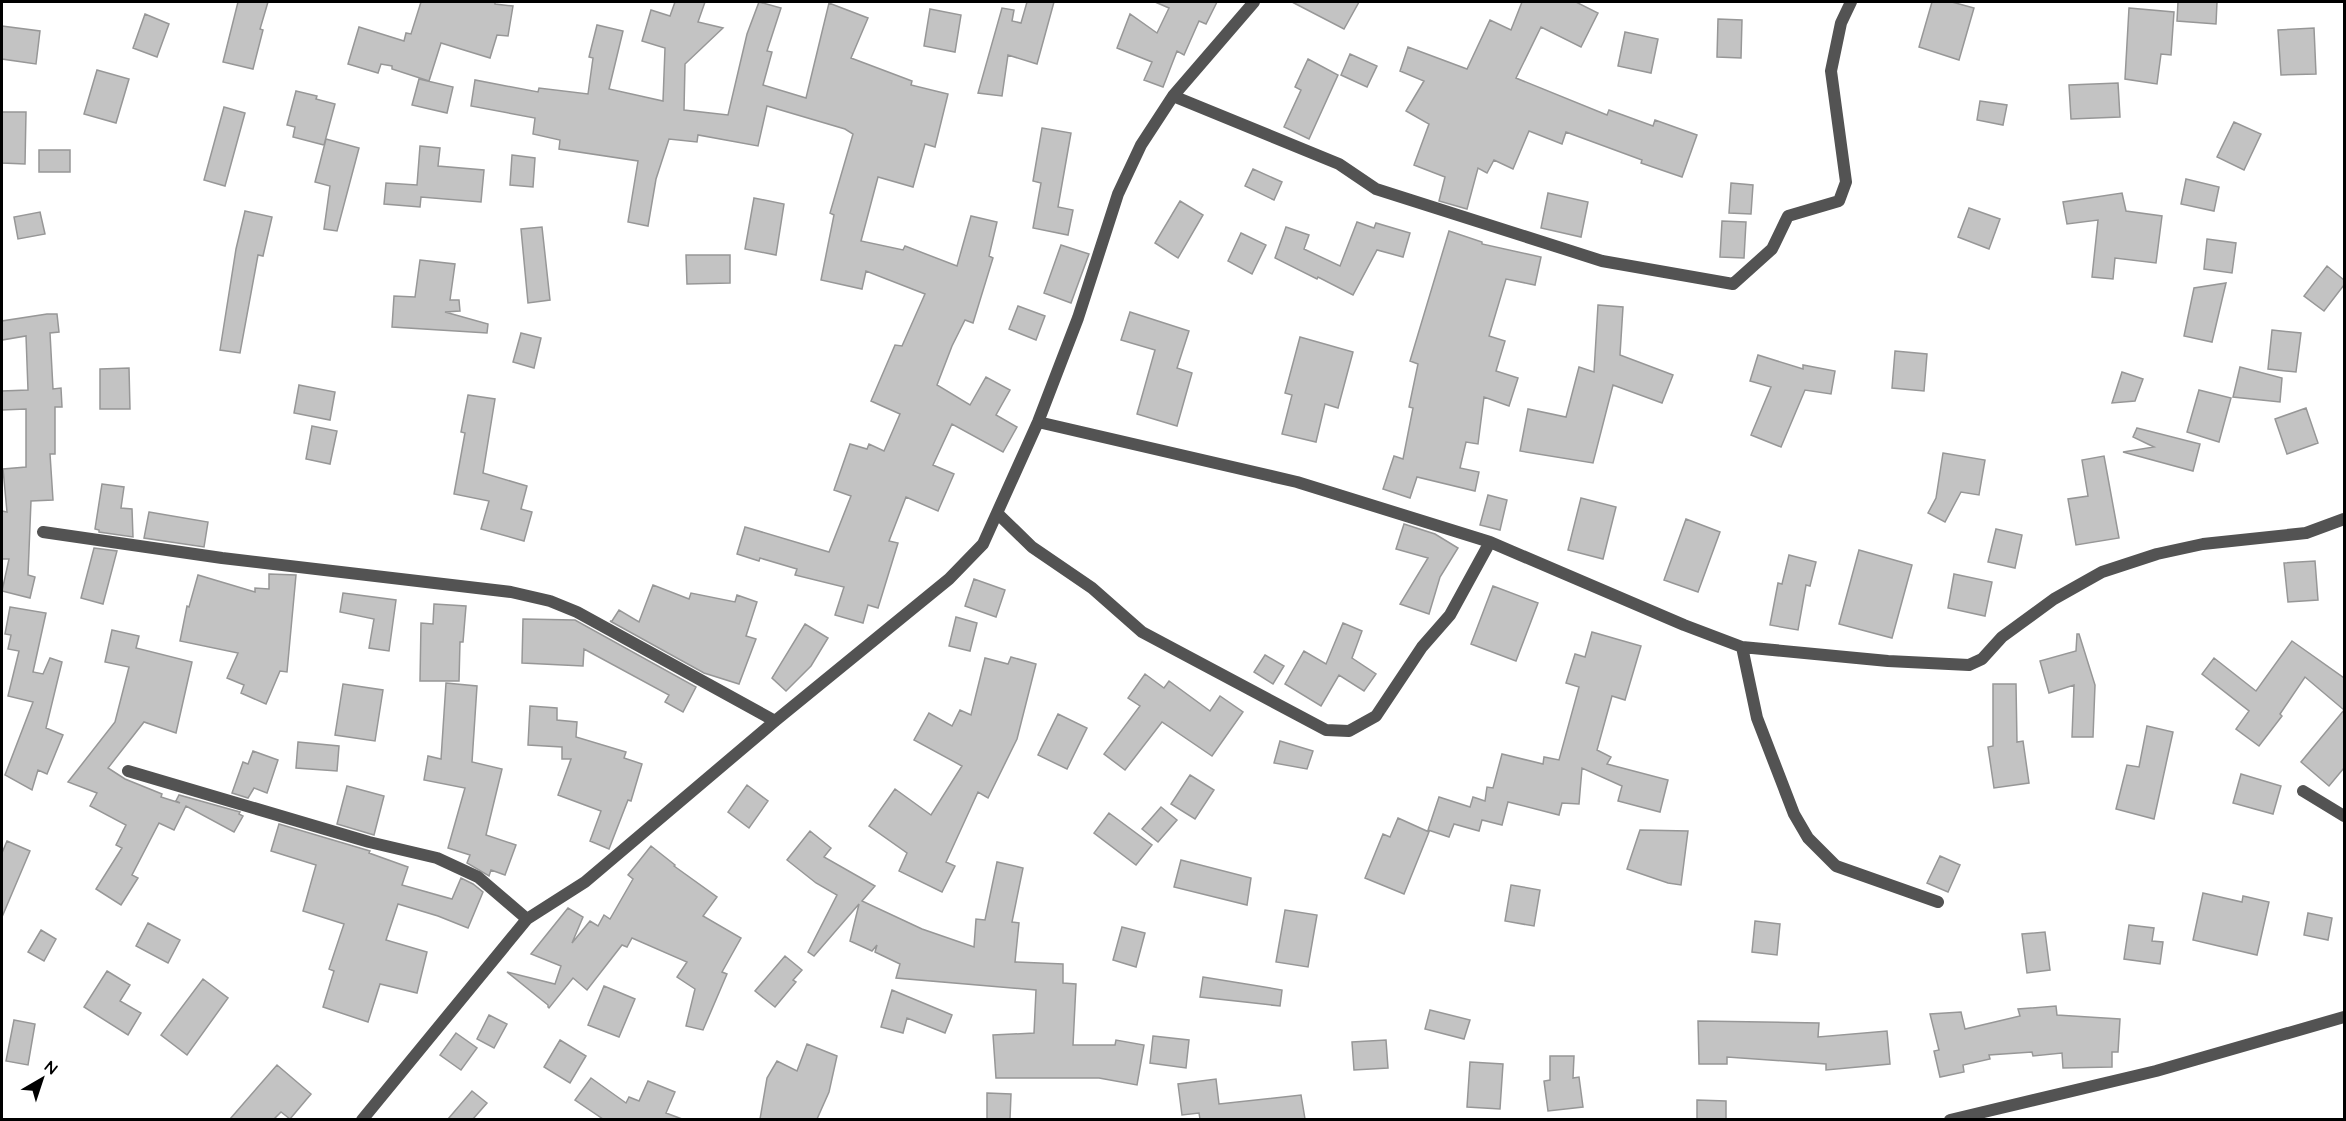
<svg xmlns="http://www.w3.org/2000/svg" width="2346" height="1121" font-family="Quicksand,sans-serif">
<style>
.building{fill:#c3c3c3;stroke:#979797;stroke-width:1.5}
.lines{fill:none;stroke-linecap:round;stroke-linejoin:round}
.minor{stroke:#535353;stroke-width:12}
</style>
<rect width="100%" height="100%" fill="#fff"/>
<path class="building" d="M238,2H268L260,29L263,30L253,69L223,62Z
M421,2H495V4L513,6L508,36L497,35L490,58L441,43L429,81L392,69V66L381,64L378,73L348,64L359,27L404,41L406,33L411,34Z
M675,2H705L698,22L723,28L685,64L684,110L728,115L747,34L759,2L781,8L767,51L772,52L763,85L806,98L829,3L868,18L851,58L912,81L911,85L948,94L935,147L925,144L913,187L878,177L861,241L903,250L905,246L957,266L971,216L997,222L989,256L993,258L973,323L965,320L952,346L937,385L970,405L986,377L1010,390L996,415L1017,427L1003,452L952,424L933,465L954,474L938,511L906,497L889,541L898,543L878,608L868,605L863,623L835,615L844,587L795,575L797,569L760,558L759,561L737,554L745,527L829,552L851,496L834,490L850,444L867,449L869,444L884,451L900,414L871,401L895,345L902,346L925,294L866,271L862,289L821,280L834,215L830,213L853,134L845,129L767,106L758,146L698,135L697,142L669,139L656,179L648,226L628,222L638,161L559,149L560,140L533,134L535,118L471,106L475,80L538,92L539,88L588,94L593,58L589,57L597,25L623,31L609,89L663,101L665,48L642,41L651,10L670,16Z
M1027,2H1054L1037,64L1008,55L1002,96L978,93L1002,8L1014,10L1012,21L1021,23Z
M1155,2H1217L1206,24L1199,21L1184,55L1177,51L1163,87L1144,80L1152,62L1117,48L1130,14L1157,33L1169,8Z
M1292,2H1359L1344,29Z
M1522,2H1576L1598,13L1581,47L1541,27L1516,78L1607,115L1609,110L1653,126L1655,120L1697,135L1682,177L1641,163L1642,160L1566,132L1562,144L1529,131L1513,169L1494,160L1487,173L1478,168L1467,209L1439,201L1445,177L1414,165L1429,124L1406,111L1424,81L1400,71L1408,47L1467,69L1490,20L1511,30Z
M1932,2H1952L1974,8L1959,60L1919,47Z
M2178,2H2217L2216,24L2177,21Z
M2129,8L2174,12L2171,55L2161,54L2157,84L2125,79Z
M930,9L961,15L955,52L924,46Z
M145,14L169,24L157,57L133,48Z
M1718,19L1742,20L1741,58L1717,57Z
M2,26L40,31L36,64L2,59Z
M2314,28L2316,74L2281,75L2278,30Z
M1625,32L1658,39L1651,73L1618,66Z
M1350,54L1377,66L1367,87L1341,75Z
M1308,59L1338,75L1309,139L1284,127L1301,90L1295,87Z
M97,70L129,79L116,123L84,114Z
M419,79L453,87L447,113L412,105Z
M2118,83L2120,117L2071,119L2069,85Z
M296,91L317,96L316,99L335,104L324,145L293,137L295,127L287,125Z
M1980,101L2007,105L2003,125L1977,120Z
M224,107L245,113L225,186L204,180Z
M2,112H26L25,164L2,163Z
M2234,122L2261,134L2244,170L2217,157Z
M1042,128L1071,133L1058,207L1073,210L1068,235L1033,228L1041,183L1033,181Z
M326,139L359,148L337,231L324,229L330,186L315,182Z
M420,146L440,148L438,166L484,170L481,202L421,197L420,207L384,204L386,183L417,185Z
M39,150H70V172H39Z
M512,155L535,158L533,187L510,185Z
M1253,169L1282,182L1274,200L1245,186Z
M2186,179L2219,187L2214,211L2181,204Z
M1731,183L1753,185L1751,214L1729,213Z
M1548,193L1588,202L1581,237L1541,228Z
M2122,193L2126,211L2162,216L2156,263L2115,258L2113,279L2092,277L2098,220L2067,224L2063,202Z
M754,198L784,204L776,255L745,249Z
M1180,201L1203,215L1178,258L1155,243Z
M1969,208L2000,219L1989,249L1958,237Z
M245,211L272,217L263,256L258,255L240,353L220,350L236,249Z
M40,212L45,234L18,239L14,217Z
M1722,221L1746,222L1744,258L1720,257Z
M1357,222L1374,228L1376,223L1410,233L1403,257L1377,250L1353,295L1318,277L1317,279L1275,258L1286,227L1309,235L1304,249L1340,266Z
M542,227L550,300L528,303L521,229Z
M1449,231L1482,242V244L1541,257L1535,285L1506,279L1489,336L1505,341L1496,371L1518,378L1509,406L1484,397L1478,444L1466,442L1460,468L1479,472L1475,491L1417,477L1410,498L1383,489L1394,456L1403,459L1413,408L1409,407L1418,364L1410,361Z
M1241,233L1266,245L1252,274L1228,261Z
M2207,239L2236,243L2232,273L2204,269Z
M1061,245L1089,254L1071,303L1044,293Z
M686,255H730V283L687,284Z
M420,260L455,264L450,300H459L460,311L445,312L488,324L487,333L392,327L394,296L415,297Z
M2327,266L2344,280V285L2324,311L2304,296Z
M2226,283L2212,342L2184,336L2194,288Z
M1598,305L1623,307L1620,355L1673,375L1662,403L1613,385L1593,463L1520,451L1528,409L1566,417L1579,367L1594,372Z
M1018,306L1045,316L1036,340L1009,329Z
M1130,312L1189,331L1177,368L1192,373L1177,426L1137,414L1155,350L1121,340Z
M47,314H57L59,332L50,333L53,389L61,388L62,407H55V454H50L53,500L31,501L28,575L35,577L30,598L2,591L9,559H2V511L7,512L3,469L26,467V409L2,410V391L28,390L26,336L2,340V321Z
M2272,330L2301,333L2296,372L2268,369Z
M521,333L541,338L534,368L513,362Z
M1300,337L1353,352L1338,408L1325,404L1316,442L1282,434L1292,395L1285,393Z
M1895,351L1927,354L1924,391L1892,388Z
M1758,355L1803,369V365L1835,371L1831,394L1805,390L1781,447L1751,435L1771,387L1750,381Z
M2240,367L2282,378L2280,402L2233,397Z
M129,368L130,409H100V369Z
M2122,372L2143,379L2135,401L2112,403Z
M299,385L335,392L330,420L294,413Z
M2199,390L2231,398L2219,442L2187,432Z
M468,395L495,399L483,473L527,486L521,509L532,512L524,541L481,529L489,501L454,494L465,433L461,432Z
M2306,408L2318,443L2287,454L2275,419Z
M312,426L337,431L330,464L306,459Z
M2137,428L2200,444L2193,471L2123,452L2154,447L2133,437Z
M1943,453L1985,460L1979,495L1961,492L1945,522L1928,513L1936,498Z
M2104,456L2119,538L2076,545L2068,499L2088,496L2082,460Z
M102,484L124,487L121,508L132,509L133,537L99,532V530L95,529Z
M1488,495L1507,500L1500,530L1480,525Z
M1581,498L1616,507L1603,559L1568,550Z
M149,512L208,522L204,547L144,538Z
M1686,519L1720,532L1698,592L1664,580Z
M1404,524L1435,534L1458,548L1440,577L1429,614L1400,604L1428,558L1396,549Z
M1996,529L2022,535L2015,568L1988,562Z
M94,548L117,551L103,604L81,598Z
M1859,550L1912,565L1892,638L1839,624Z
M1789,555L1816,562L1810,586L1806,585L1798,630L1770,625L1778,583L1782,584Z
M2315,561L2318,600L2288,602L2284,563Z
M269,574L296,575L287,672L280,671L266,704L241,693L244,685L227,678L238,653L180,641L187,606L189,607L198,575L255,592V588L269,589Z
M1954,574L1992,582L1985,616L1948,608Z
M974,579L1005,590L996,617L965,606Z
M653,585L689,599L691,593L735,602L737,595L757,602L746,636L756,639L739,684L704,673L610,621H612L619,610L639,622Z
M1493,586L1538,603L1516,661L1471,644Z
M343,593L396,600L389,651L369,648L374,619L340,612Z
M434,604L466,606L463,642H460L459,681H420L421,623L433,624Z
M10,607L46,613L33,672L43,674L50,658L62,662L46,728L63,735L47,774L38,770L32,790L5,775L33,702L8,696L19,651L8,649L11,635L5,634Z
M956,617L977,623L970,651L949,646Z
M523,619L575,620L696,687L683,712L665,702L669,695L584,649L583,666L522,663Z
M1343,623L1362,631L1352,658L1376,674L1364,691L1339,675L1321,706L1285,684L1304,651L1326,664Z
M805,624L828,638L811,666L786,691L772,678Z
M112,630L139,636L136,648L192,662L176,733L144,722L108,768L125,779L162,794L161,797L180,803L176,801L179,795L240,812L239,814L243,816L234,832L186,806L174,830L159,823L132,875L138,878L121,905L96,889L122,848L116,845L126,825L90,806L97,793L68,782L115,722L129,667L105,662Z
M1592,632L1641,646L1625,700L1612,696L1597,750L1611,757L1607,764L1668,780L1660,812L1618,801L1622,786L1582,768L1579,804L1562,803L1559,815L1508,802L1502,825L1482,820L1479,831L1454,824L1449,837L1428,830L1439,797L1470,807L1473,797L1485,801L1487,787L1493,788L1502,754L1543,764L1544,757L1559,760L1579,687L1566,683L1575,654L1585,657Z
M2077,634H2079L2095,685L2093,737H2072L2074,685L2049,693L2040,661L2076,651Z
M2292,641L2344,678V710L2305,677L2280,714L2282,716L2259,746L2236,729L2249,711L2202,674L2214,658L2256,691Z
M1265,655L1284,666L1273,684L1254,672Z
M1011,657L1036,664L1017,739L988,798L978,792L946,862L955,866L942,892L899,871L907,853L869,826L895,789L931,815L962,766L914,740L929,713L952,726L960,710L971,715L985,658L1008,664Z
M1145,674L1164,688L1169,681L1210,711L1220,696L1243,712L1212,756L1162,722L1125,770L1104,754L1140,706L1128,698Z
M446,683L477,686L472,762L502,769L486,835L516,845L505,875L491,870L489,876L467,863L470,855L448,848L465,788L424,780L428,756L441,759Z
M343,684L383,690L375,741L335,735Z
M1993,684H2016L2017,742L2023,741L2029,783L1994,788L1988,747L1993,746Z
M530,706L557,708V720L577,722L576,737L626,752L624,758L642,764L631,801L628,800L609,849L590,841L601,811L558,795L571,759H562V747L528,745Z
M2344,710V768L2329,786L2301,762Z
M1058,714L1087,728L1067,769L1038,755Z
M2147,726L2173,732L2154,819L2116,809L2127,765L2139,767Z
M1280,741L1313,751L1307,769L1274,763Z
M298,742L339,746L337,771L296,768Z
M253,751L278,760L267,793L254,788L248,798L232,793L243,762L248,764Z
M2241,774L2281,786L2273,814L2233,803Z
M1190,775L1214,790L1195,819L1171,804Z
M747,785L768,801L749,828L728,812Z
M347,786L384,796L374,835L337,824Z
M1161,807L1177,820L1158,842L1142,829Z
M1109,813L1152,845L1136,865L1094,833Z
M1398,818L1429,832L1404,894L1365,878L1383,834L1390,837Z
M279,824L370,851L369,853L408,867L402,885L452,899L461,878L473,884L483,892L468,928L438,916L398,904L386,940L427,952L417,993L380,984L368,1022L323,1007L334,971L329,969L344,924L303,911L316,865L271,851Z
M1640,830L1688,831L1681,885L1668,883L1627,869Z
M810,831L831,848L824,857L875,886L862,901L922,929L974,947L976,919L985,920L997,862L1023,868L1012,922L1019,923L1015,962L1063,964V983L1076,984L1073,1045H1115L1116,1040L1144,1045L1137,1085L1099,1078H996L993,1035L1034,1033L1036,990L896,978L900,964L875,952L877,945L872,951L850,941L859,904L814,956L808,952L837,895L816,883L787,860Z
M7,841L30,851L2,917V853Z
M651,846L675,865L674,866L717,897L703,916L741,938L722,972L727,974L703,1030L686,1026L695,989L677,977L687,962L632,938L627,947L622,945L587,990L573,978L549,1008L548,1007V1005L507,972L555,984L561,966L531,954L568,908L583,917L572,943L590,921L598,926L604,915L610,919L633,879L628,875Z
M1940,856L1960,865L1948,892L1927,883Z
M1181,860L1251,878L1247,905L1174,887Z
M1511,885L1540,890L1534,926L1505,921Z
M2203,893L2242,902L2243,896L2269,902L2257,955L2193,940Z
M1285,910L1317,915L1308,967L1276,962Z
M2308,913L2332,918L2328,940L2304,935Z
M1755,921L1780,924L1777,955L1752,952Z
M148,923L180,940L168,963L136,946Z
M2129,925L2154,928L2152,941L2163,942L2160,964L2124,959Z
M1122,927L1145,933L1136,967L1113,960Z
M41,930L56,939L44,961L28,952Z
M2045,932L2050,970L2027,973L2022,934Z
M785,956L802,970L793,980L796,982L775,1007L755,991Z
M107,971L130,985L120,1001L141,1013L128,1035L84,1007Z
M1203,977L1282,990L1280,1006L1200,997Z
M203,979L228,998L187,1055L161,1035Z
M604,986L635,999L619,1037L588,1025Z
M892,990L952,1015L945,1033L907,1018L903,1033L881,1027Z
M2056,1006L2057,1015L2120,1019L2118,1052H2112V1067L2063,1068L2062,1053L2033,1056L2032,1052L1989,1055L1990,1059L1963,1065L1964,1072L1940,1077L1934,1051L1939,1050L1930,1014L1961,1012L1965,1029L2020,1016L2018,1009Z
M1430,1010L1470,1020L1464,1039L1425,1029Z
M489,1015L507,1024L494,1048L477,1039Z
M14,1020L35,1024L28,1065L6,1061Z
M1698,1021L1819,1023L1818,1037L1887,1031L1890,1064L1826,1070V1064L1727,1057V1064H1699Z
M456,1033L477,1048L461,1070L440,1055Z
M1153,1036L1189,1040L1186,1068L1150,1063Z
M560,1040L586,1056L570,1083L544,1067Z
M1386,1040L1388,1068L1354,1070L1352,1042Z
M807,1044L837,1056L829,1092L817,1119H760L767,1078L777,1061L797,1071Z
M1550,1056H1574L1573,1078L1579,1077L1583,1107L1548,1111L1544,1081L1550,1080Z
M1470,1062L1503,1064L1500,1109L1467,1107Z
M277,1065L311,1094L290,1119L281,1112L274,1119H230Z
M591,1078L626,1103L629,1097L639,1101L648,1081L675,1092L666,1113L682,1119H603L575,1100Z
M1216,1079L1219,1104L1301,1095L1305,1119H1200L1199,1113L1182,1115L1178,1084Z
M472,1091L487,1103L473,1119H448Z
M987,1093L1011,1094L1010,1119H987Z
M1697,1100L1726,1101V1119H1697Z"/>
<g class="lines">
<path class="minor" d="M1173,96L1339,164L1376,189L1602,261L1733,284L1772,249L1788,216L1839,201L1846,182L1831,71L1841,23L1851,2
M1038,422L1297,482L1445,528L1490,542L1684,625L1742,647L1888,661L1969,665L1982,659L2002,637L2054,599L2102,572L2157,554L2203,544L2306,533L2344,519
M998,514L1032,547L1092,588L1142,632L1326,730L1349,731L1376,716L1422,647L1450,615L1490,542
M43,532L222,558L511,592L550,601L577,612L775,721
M1742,647L1757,718L1794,814L1808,838L1836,866L1938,902
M128,771L369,842L437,858L478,877L527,919
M2303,791L2344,816
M362,1120L527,919L585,882L775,721L949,579L983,544L1038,422L1078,318L1118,194L1141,145L1173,96L1254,2
M1950,1120L2156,1071L2344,1017"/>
</g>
<rect width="2346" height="1121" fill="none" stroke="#000000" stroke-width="6"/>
<g transform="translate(42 1079) rotate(39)" stroke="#ffffff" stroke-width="4.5" paint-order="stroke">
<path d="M0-4.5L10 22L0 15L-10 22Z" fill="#000000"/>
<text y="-9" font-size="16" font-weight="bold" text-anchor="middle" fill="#000000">N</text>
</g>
</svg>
